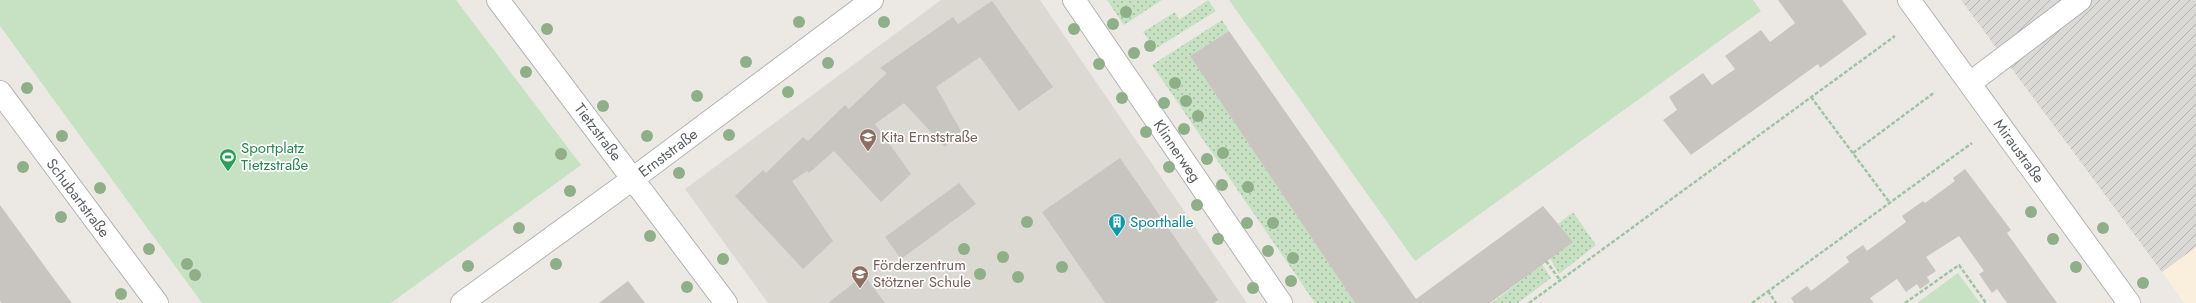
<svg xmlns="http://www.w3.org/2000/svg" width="2196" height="303" font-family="Jost,sans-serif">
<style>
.commercial{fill:#faefdc}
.industrial{fill:url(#industrial-furrows)}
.education{fill:#dcd8d2}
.grass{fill:url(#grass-dots)}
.garden{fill:#c7e1c3}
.building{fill:#c8c4c0}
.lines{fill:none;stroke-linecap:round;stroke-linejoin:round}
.minor-casing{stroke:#b1b4b7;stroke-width:24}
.path{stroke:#9fc4a4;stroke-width:2.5;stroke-dasharray:4 2;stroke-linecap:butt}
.minor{stroke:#fff;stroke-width:22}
.tree{fill:#8faf89}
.labels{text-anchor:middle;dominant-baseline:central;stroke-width:3.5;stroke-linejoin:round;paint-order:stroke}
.street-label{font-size:15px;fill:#5c5f62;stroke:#fff}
.education-label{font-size:15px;fill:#785e54;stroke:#fff;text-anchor:start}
.leisure-label{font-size:15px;fill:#27864d;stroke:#fff;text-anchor:start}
.culture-label{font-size:15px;fill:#0d838f;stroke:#fff;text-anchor:start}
</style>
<defs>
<pattern id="industrial-furrows" width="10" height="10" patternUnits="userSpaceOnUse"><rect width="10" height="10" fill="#dbd9d6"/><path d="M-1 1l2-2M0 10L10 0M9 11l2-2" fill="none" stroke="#b5b3b1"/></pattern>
<pattern id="grass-dots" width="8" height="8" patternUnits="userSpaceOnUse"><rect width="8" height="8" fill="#c7e1c3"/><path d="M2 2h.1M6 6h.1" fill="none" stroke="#a5baa2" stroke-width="1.8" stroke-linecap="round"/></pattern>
</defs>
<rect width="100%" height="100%" fill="#ece9e4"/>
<path class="commercial" d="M2196,247V303H2184L2162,272Z"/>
<path class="industrial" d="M1961,0H2196V247L2162,272Z"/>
<path class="education" d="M941,0H1040L1247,303H768L685,189Z"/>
<path class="grass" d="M1107,0H1162L1124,25Z
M1208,0L1216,11L1155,49L1143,32L1175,12L1179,20Z
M1222,20L1229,31L1190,56L1355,303H1315L1152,65Z
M1573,212L1596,245L1559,274L1550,258L1572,242L1558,224Z
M1542,264L1551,278L1518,303H1492Z"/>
<path class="garden" d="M0,0H456L581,165L391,303H202L0,26Z
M1229,0H1753L1761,11L1415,261Z
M1958,273L1980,303H1917Z"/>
<path class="building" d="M1778,0H1842L1867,34L1820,68L1818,64L1691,155L1663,120L1677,110L1669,97L1703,73L1712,85L1735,69L1725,56L1761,30L1770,42L1795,23Z
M992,1L1053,87L1019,111L980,57L936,87L961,131L945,147L904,103L875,124L911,174L881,202L834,151L809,173L807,171L792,181L833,241L803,269L735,196L763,170L766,173L803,137L808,141L845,105L849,109L887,73L880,68L953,17L958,24Z
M1229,31L1416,299L1543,206L1573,242L1490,303H1355L1190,56Z
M1120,158L1218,300L1213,303H1105L1042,212Z
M1965,169L2011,230L2007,233L2057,303H2007L1997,289L1992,293L1979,274L1984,271L1959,236L1926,257L1936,271L1927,277L1930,282L1920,289L1917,284L1906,292L1897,279L1870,298L1874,303H1794L1791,298L1807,286L1811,291L1849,262L1846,257L1863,245L1867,251L1906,222L1902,216L1923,201L1925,203L1955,181L1953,178Z
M959,183L976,204L901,259L885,237Z
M0,205L51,275L72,303H2L0,301Z
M864,275L885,303H828Z
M628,281L645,303H599Z"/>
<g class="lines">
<g class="minor-casing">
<path id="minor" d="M498,0L726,303
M1074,0L1281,303
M1909,0L2129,303
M1970,83L2080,0
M0,92L157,303
M462,303L634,178L872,0"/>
</g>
<path class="path" d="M1811,97L1890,203
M1853,153L1935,92
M1546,261L1560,280
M1768,291L1776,303
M1529,303L1895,36
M1752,303L1972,143
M1905,303L1959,265L1986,303"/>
<use href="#minor" class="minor"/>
</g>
<g class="tree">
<circle cx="1126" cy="12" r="6"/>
<circle cx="799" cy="22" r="6"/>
<circle cx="884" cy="22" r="6"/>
<circle cx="1113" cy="24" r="6"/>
<circle cx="547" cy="29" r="6"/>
<circle cx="1074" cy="29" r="6"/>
<circle cx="1150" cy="46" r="6"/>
<circle cx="1134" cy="53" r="6"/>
<circle cx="746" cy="62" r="6"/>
<circle cx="828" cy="63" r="6"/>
<circle cx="1099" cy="64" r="6"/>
<circle cx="526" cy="72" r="6"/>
<circle cx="1175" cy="83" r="6"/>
<circle cx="27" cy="88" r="6"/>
<circle cx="788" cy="92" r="6"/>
<circle cx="697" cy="96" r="6"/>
<circle cx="1122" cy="98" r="6"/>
<circle cx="1186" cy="101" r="6"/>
<circle cx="1164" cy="103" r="6"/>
<circle cx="603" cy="106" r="6"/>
<circle cx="1198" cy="116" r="6"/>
<circle cx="1184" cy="129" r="6"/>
<circle cx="1146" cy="132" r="6"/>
<circle cx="729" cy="135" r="6"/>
<circle cx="62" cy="136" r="6"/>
<circle cx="647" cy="136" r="6"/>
<circle cx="1223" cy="153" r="6"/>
<circle cx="561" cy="154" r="6"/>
<circle cx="1207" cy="159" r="6"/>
<circle cx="23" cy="167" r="6"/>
<circle cx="1169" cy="167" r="6"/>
<circle cx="679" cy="173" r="6"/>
<circle cx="1222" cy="185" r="6"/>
<circle cx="1248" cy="187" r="6"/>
<circle cx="100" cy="188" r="6"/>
<circle cx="570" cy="191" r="6"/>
<circle cx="1197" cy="205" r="6"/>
<circle cx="2031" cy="212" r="6"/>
<circle cx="61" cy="217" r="6"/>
<circle cx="1027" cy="222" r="6"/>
<circle cx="1247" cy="223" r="6"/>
<circle cx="1273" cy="223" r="6"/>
<circle cx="519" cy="228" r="6"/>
<circle cx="2103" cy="228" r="6"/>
<circle cx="650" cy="236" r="6"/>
<circle cx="1218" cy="239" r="6"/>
<circle cx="2053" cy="239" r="6"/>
<circle cx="149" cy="249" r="6"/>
<circle cx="964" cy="249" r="6"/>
<circle cx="1268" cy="251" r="6"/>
<circle cx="1003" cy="257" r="6"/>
<circle cx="1293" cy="258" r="6"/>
<circle cx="723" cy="259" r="6"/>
<circle cx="187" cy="264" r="6"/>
<circle cx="556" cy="264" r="6"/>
<circle cx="468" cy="266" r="6"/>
<circle cx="1062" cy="267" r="6"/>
<circle cx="2076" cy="267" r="6"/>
<circle cx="980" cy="274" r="6"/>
<circle cx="195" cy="275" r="6"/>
<circle cx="1018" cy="277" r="6"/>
<circle cx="1291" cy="281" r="6"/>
<circle cx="2143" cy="283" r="6"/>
<circle cx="687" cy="287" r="6"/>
<circle cx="1253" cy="288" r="6"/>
<circle cx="121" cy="294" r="6"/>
</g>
<defs>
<g id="school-pin" transform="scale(0.9)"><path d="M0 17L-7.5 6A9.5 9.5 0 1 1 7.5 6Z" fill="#8d6e63" stroke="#fff"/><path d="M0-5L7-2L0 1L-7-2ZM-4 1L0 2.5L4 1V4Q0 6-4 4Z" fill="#fff"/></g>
<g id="stadium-pin" transform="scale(0.9)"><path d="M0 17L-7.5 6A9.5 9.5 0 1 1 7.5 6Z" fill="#2e9e5b" stroke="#fff"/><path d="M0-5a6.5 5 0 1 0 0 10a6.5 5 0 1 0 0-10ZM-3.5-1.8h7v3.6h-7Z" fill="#fff"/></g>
<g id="building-pin" transform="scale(0.9)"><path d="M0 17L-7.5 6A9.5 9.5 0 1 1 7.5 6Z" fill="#0f9aa8" stroke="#fff"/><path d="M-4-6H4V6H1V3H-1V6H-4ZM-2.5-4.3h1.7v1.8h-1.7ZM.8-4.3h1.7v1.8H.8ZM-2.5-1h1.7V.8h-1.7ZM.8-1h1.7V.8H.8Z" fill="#fff"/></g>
</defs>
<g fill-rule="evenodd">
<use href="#school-pin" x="868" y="137"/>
<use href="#stadium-pin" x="228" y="157"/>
<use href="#building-pin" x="1117" y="222"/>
<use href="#school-pin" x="860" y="274"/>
</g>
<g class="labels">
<g class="street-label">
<text transform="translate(598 132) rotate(53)">Tietzstraße</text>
<text transform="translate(1177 151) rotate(56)">Klinnerweg</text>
<text transform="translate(2019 151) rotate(54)">Miraustraße</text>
<text transform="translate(668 153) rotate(-37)">Ernststraße</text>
<text transform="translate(78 198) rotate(53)">Schubartstraße</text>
</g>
<g class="education-label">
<text x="881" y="137">Kita Ernststraße</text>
<text x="873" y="265">Förderzentrum<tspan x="873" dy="17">Stötzner Schule</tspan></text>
</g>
<g class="leisure-label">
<text x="241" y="148">Sportplatz<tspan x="241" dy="17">Tietzstraße</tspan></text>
</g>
<g class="culture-label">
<text x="1130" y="222">Sporthalle</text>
</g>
</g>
</svg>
